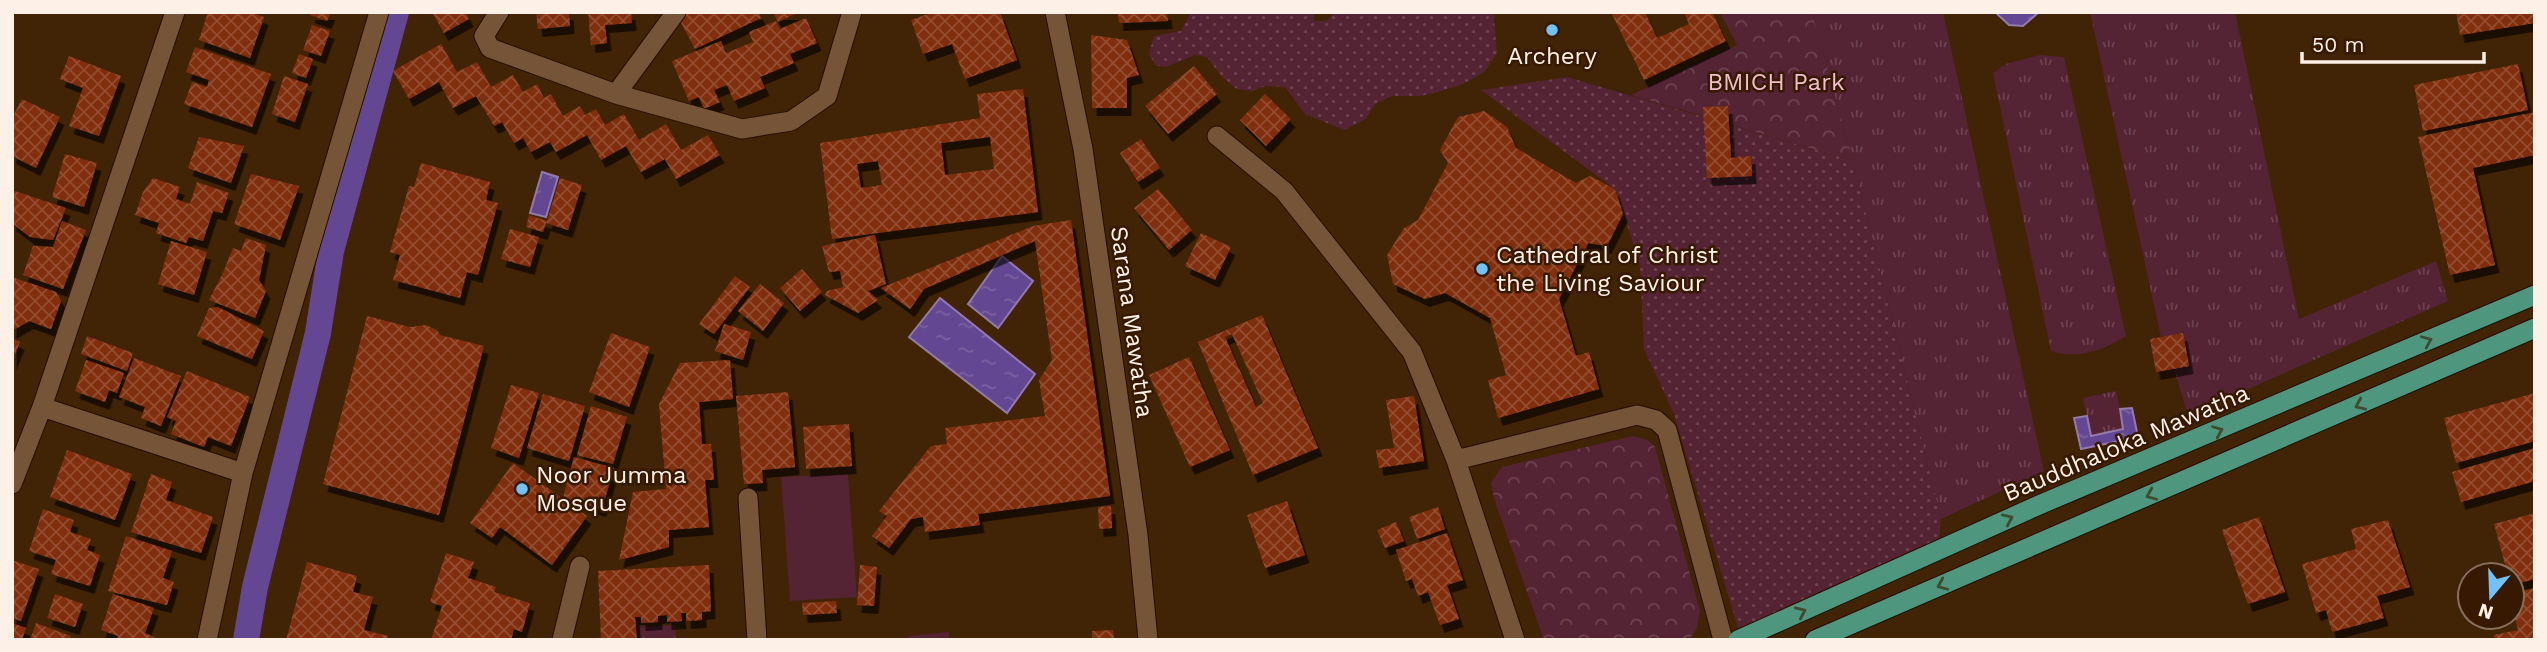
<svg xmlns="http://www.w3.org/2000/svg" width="2547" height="652" font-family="'Work Sans',sans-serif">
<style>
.grass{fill:url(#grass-tufts)}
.park{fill:url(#park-crowns)}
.garden{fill:url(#garden-dots)}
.pitch{fill:#542334}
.water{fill:url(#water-ripples);stroke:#927aac;stroke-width:2}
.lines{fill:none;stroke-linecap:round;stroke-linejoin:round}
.canal{stroke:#644792;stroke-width:26}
.building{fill:url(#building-cross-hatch);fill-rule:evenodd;filter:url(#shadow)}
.minor-casing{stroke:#230d00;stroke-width:21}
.tertiary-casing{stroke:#230d00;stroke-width:21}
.primary-casing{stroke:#230d00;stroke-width:21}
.minor{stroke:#765438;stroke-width:19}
.tertiary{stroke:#765438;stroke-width:19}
.primary{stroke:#4e977e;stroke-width:19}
.oneway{stroke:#404b32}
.poi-dot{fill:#73c1f5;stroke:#361900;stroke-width:2.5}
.labels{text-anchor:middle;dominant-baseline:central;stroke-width:5;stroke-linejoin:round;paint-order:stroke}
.poi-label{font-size:24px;fill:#fdf1e7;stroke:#361900;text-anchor:start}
.park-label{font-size:24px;fill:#f1becd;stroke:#361900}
.street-label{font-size:24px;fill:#fdf1e7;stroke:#361900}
</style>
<defs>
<pattern id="grass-tufts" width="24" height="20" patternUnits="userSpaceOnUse" patternTransform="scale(1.75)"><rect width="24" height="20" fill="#542334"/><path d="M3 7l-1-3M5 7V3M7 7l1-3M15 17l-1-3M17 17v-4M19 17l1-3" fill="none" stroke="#6e4351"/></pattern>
<pattern id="park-crowns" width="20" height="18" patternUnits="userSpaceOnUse" patternTransform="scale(1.75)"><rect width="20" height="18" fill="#542334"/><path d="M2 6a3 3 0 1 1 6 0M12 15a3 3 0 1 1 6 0" fill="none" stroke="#6e4351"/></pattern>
<pattern id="garden-dots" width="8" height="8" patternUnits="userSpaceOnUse" patternTransform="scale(1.75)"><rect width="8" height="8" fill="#542334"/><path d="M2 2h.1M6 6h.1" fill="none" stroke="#6e4351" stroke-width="1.8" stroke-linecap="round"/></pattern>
<pattern id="water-ripples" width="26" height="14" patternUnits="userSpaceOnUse" patternTransform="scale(1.75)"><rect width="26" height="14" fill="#644792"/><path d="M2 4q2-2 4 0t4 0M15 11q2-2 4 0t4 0" fill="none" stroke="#7b62a1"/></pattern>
<pattern id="building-cross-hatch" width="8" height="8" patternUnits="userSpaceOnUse" patternTransform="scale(1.75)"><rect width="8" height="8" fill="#802e0d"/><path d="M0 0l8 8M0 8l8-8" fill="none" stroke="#934d30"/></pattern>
<filter id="shadow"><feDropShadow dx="4.5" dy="8" stdDeviation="0" flood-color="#0009"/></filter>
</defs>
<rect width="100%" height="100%" fill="#412305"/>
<path class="grass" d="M1812,12H1943L2044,471L1941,519L1853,161Z
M2090,12H2235L2299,319L2436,261L2448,301L2214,404L2195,410L2186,409L2174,369L2189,366L2183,334L2161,337Z
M2040,55L2064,57L2126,336C2104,350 2078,360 2051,351L1993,73L2006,64Z
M2116,391L2124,429L2091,436L2083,398Z
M675,625L676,640H640V627Z"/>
<path class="park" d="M1720,12H1812L1853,161L1631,95L1737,45Z
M1633,436L1648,440L1655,447L1700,611L1697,628L1689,640H1544L1494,498L1491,482L1502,467Z"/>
<path class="garden" d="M1191,12H1314V21H1327L1334,12H1496L1494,19L1497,53L1484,72L1463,84L1435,93L1420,96H1392L1375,104L1366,119L1344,130L1305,114L1285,87L1266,86L1252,91L1237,89L1222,77L1207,57L1195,55L1166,67L1155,65L1149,54L1154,36L1181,31Z
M1567,77L1853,161L1941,519L1939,543L1855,581L1738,628L1674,414L1644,349L1640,265L1615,189L1481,90Z"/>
<path class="pitch" d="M848,474L857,597L790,601L781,477Z
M949,632V640H909L908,636Z"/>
<path class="water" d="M1995,12H2039L2023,26L2009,25Z
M542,172L558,177L546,217L530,213Z
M1002,256L1033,281L998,328L968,304Z
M940,298L1035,374L1007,413L909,337Z
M2132,408L2138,437L2081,449L2074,418L2087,416L2091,436L2123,429L2120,409Z"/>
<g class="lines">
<path class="canal" d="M246,640L255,587L318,333L331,251L396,12"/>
</g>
<path class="building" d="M208,12H251L264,17L250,58L199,40Z
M311,12H331L327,21L310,15Z
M432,12H466L469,19L444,33Z
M536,12H569L570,26L538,29Z
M588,12H631L632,23L605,25L607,43L591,45Z
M686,12H759L761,18L695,49L679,19Z
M773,12H799L778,22Z
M933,12H1000L1017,60L965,79L952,44L923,54L911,20Z
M1118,12H1167L1168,21L1119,23Z
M1611,12H1645L1657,38L1689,24L1684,12H1712L1726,41L1644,80Z
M2456,12H2535V23L2460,35Z
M806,18L817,43L790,54L794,63L760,77L765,88L734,101L727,85L714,90L720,102L704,109L699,97L689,101L672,61L721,41L726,53L753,42L749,32L776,21L780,29Z
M312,25L330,31L321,56L303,50Z
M1091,35L1127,40L1139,75L1127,78V108H1092Z
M441,44L457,72L477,62L491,87L513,75L523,92L537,84L544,98L551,94L563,116L580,106L585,115L596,109L605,125L624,114L639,140L666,124L681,150L708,135L720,155L676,179L665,159L641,172L626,146L601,160L587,135L556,152L550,142L531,152L523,138L514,143L502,122L494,126L476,96L453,108L439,82L409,99L393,71Z
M195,47L271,74L252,127L184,104L192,82L207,87L209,80L186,72Z
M299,54L313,59L306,78L292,73Z
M69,56L121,76L99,136L69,126L83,88L60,79Z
M2518,64L2528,110L2423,131L2414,85Z
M1194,66L1217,94L1168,134L1145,106Z
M284,76L308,84L295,122L272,114Z
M1023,89L1038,212L832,239L820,143L980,118L977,94ZM990,137L994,169L945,175L941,143ZM878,161L882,185L861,188L857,164Z
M1265,94L1291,119L1266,146L1240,120Z
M22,99L60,117L36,168L12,156V118Z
M1728,106L1731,158L1751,156L1752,176L1707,178L1703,107Z
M1484,111L1507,127L1516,148L1576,183L1590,176L1615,189L1623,214L1607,246L1588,243L1559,299L1576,356L1589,352L1599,389L1498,418L1488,380L1506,375L1490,318L1445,293L1425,299L1393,284L1387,255L1404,228L1418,220L1448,163L1440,150L1458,117Z
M2535,112V155L2473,168L2495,265L2450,275L2418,137Z
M199,137L244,146L231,183L188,168Z
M1141,139L1160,168L1138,182L1120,153Z
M65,154L97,163L84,207L52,197Z
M421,163L490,182L486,200L498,203L478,275L467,272L460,298L393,280L400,255L390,252L409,186L414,187Z
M251,174L299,186L280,240L234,224Z
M153,178L180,187L176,199L190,204L197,182L229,193L222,213L213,211L203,241L189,237L186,243L156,233L159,223L135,215L143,192Z
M560,178L582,185L568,230L546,223L543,232L526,227L529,215L547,221Z
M1158,189L1192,230L1169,250L1134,208Z
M12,190L66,208L53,240L30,237L12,223Z
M1071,220L1110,496L978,514L980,525L925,532L923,517L911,519L889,548L872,536L887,516L879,511L931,446L947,444L945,428L1045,416L1039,380L1052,360L1035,241L924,289L910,309L881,288L1033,226Z
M62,221L86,230L63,289L23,275L33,246L53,247Z
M510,229L539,237L530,267L501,259Z
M1201,233L1231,247L1215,280L1185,266Z
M875,235L886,284L868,291L878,300L858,313L825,295L827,291L843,287L840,271L829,272L822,246Z
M246,238L266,245L259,280L266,291L255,318L209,300L222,275L233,248L241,251Z
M171,241L207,252L194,295L158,284Z
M802,269L822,292L800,311L780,288Z
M735,276L750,287L714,334L699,324Z
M12,277L56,292L61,301L51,329L29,321L12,331Z
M760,284L784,303L763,331L738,311Z
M218,307L264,331L252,359L197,336L209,308Z
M1262,315L1318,448L1253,475L1198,342ZM1232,334L1263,403L1256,407L1225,337Z
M367,316L410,327L426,325L437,330L440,335L484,346L439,515L323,484Z
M724,324L751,332L743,360L715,351Z
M611,333L650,347L629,407L589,392Z
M2183,333L2189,366L2156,372L2150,339Z
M87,336L133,353L127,371L81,354Z
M12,338L20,342L12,362Z
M1189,357L1230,450L1190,467L1149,375Z
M134,358L181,376L161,426L141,418L145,407L119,397Z
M86,360L124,373L117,393L109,390L105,402L75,391Z
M730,360L733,399L699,402L702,444H711L714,480H705L709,527L669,530V547L619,560L633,492L666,489L659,404L680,363Z
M187,371L250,397L231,446L208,437L204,447L171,434L176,421L167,417Z
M511,385L539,393L519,458L491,448Z
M788,392L795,467L762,470L763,483L744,484L736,396Z
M2535,393V441L2456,463L2444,418Z
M543,394L585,406L569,461L527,448Z
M1414,396L1424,461L1379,468L1376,450L1394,448L1386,400Z
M591,406L627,417L613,464L577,455Z
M849,424L852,466L806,469L803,427Z
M2535,448V481L2461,502L2452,472Z
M67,450L132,474L115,520L50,497Z
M574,457L614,468L602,509L563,498Z
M513,463L587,516L552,565L500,527L492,538L470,523Z
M151,474L172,482L166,500L213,517L201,553L131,532Z
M1287,501L1305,555L1265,568L1247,515Z
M1111,506L1112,528L1099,529L1098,507Z
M1438,507L1445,529L1417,539L1409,517Z
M43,509L74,520L70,532L91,539L87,550L100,555L90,586L51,574L56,560L29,551Z
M2535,513V579L2512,585V575H2508L2494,524Z
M2259,517L2285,592L2248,604L2222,530Z
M2388,520L2410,587L2377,596L2384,618L2332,632L2326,610L2316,613L2302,564L2356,549L2351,529Z
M1396,522L1404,541L1385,548L1377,530Z
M1447,533L1463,580L1447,585L1459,619L1440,625L1428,592L1418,596L1412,579L1406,581L1396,550Z
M126,536L172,551L163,578L174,582L167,605L108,591Z
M446,553L474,562L468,578L496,587L494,592L530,603L522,632L514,629L511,640H431L442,606L430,602Z
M12,560L39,569L21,621L12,618Z
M307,562L357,576L353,592L373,597L364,630L388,636V640H286Z
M709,565L711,611L702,612V620L686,621V613H681L682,621L667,622V615L658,616V622L641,623V617H635L637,640H601L598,571Z
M860,565L877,567L874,606L857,605Z
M2535,588V640H2495L2494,635L2518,630L2512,605V593Z
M55,594L83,604L75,627L47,618Z
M113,594L154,608L145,633L161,640H117L118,636L101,630Z
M836,601L837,613L803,615L802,603Z
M12,623L26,628L22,640H12Z
M36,623L71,636L70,640H30Z
M1113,630L1114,640H1092V631Z"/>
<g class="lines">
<g class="minor-casing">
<path id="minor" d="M499,12L484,36L490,48L616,94L742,129L791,121L827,96L852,12
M616,94L676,12
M1217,136L1284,191L1412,352L1456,460L1515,640
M42,407L243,473
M1456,460L1637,415L1656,420L1667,430L1723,640
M12,484L42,407L175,12
M748,498L757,640
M207,640L243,473L379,12
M562,640L580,566"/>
</g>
<g class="tertiary-casing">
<path id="tertiary" d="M1055,12L1083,149L1138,535L1148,640"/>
</g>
<g class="primary-casing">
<path id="primary" d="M1738,640L2039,505L2535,295
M1815,640L2535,328"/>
</g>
<use href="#minor" class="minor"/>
<use href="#tertiary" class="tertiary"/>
<use href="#primary" class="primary"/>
</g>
<defs><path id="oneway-chevron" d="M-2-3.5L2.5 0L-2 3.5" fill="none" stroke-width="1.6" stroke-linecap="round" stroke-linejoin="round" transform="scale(1.75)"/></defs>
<g class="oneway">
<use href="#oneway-chevron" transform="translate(2427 341) rotate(-23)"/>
<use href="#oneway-chevron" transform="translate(2360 405) rotate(156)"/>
<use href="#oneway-chevron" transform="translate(2218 431) rotate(-23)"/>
<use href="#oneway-chevron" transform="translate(2151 495) rotate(157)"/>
<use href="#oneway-chevron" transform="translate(2008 519) rotate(-24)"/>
<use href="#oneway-chevron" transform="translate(1942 585) rotate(157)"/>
<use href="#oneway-chevron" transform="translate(1801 612) rotate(-24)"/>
</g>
<g class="poi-dot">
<circle cx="1552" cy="30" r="7"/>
<circle cx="1482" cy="269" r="7"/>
<circle cx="522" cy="489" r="7"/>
</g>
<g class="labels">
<g class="poi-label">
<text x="1552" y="56" text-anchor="middle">Archery</text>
<text x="1496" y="255">Cathedral of Christ<tspan x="1496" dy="28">the Living Saviour</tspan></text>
<text x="536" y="475">Noor Jumma<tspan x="536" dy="28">Mosque</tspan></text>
</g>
<g class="park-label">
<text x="1776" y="82">BMICH Park</text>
</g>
<g class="street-label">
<text transform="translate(1132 322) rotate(82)">Sarana Mawatha</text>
<text transform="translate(2126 443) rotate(-23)">Bauddhaloka Mawatha</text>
</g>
</g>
<rect width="2547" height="652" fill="none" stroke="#fdf1e7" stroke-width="28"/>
<g transform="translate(2491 596) rotate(199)"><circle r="33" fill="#361900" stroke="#866f5c" stroke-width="2"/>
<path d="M0-5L12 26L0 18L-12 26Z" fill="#73c1f5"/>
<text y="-10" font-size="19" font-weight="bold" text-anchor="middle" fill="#fdf1e7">N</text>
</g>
<path d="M2302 52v10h182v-10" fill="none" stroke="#fdf1e7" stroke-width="3.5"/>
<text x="2312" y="52" font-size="21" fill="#fdf1e7" stroke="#361900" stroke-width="5" paint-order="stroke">50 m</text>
</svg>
